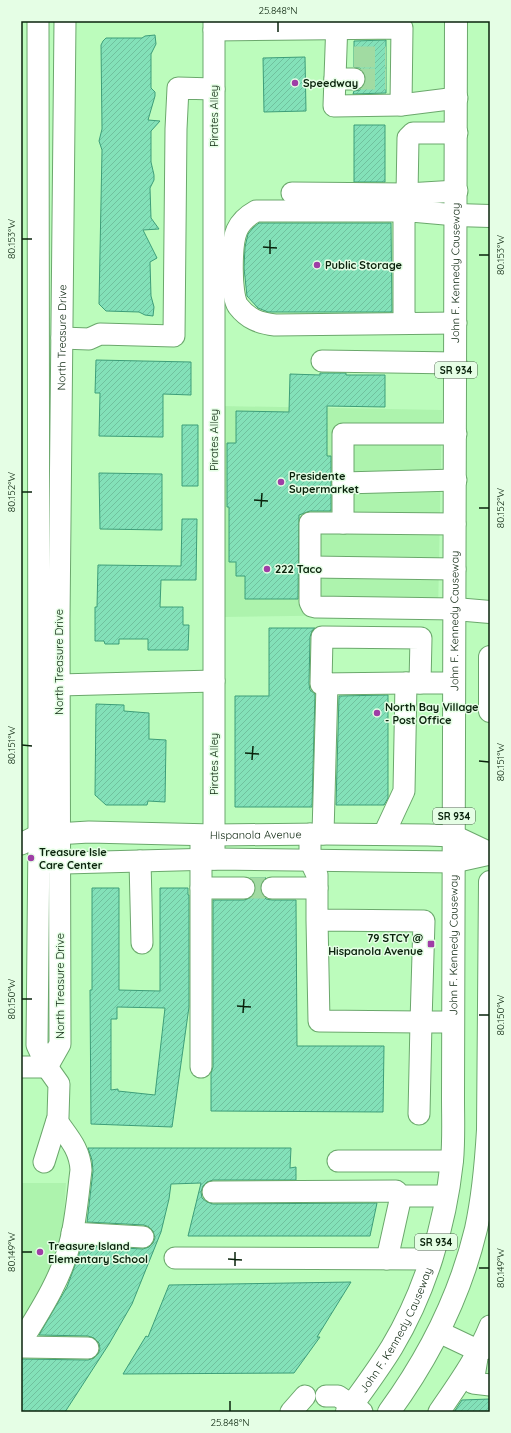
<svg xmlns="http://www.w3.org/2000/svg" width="511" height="1433" font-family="Quicksand,sans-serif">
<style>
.built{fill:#adf3ad}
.building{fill:url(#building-hatch);stroke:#3d9e79;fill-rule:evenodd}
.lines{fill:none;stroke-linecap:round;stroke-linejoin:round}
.minor-tunnel{stroke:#a1dba2;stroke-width:21;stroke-dasharray:21 10;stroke-linecap:butt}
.minor-casing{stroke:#6ba86c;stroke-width:23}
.major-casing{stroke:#6ba86c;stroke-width:24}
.minor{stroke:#fff;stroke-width:21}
.major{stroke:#fff;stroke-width:22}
.ticks{fill:none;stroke:#0a230c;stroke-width:1.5}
.poi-dot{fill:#9f3ea6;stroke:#e5fee5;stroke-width:1.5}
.labels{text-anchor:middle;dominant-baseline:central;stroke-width:3;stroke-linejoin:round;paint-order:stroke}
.shield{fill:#e5fee5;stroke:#4c654d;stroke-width:1}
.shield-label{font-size:10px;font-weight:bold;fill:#0a230c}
.poi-label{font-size:11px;font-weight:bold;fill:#0a230c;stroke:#e5fee5;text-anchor:start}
.street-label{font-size:11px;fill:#0a230c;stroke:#e5fee5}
.neatline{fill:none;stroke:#0a230c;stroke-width:1.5}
.ticks-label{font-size:10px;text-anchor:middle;fill:#0a230c}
</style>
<defs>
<pattern id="building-hatch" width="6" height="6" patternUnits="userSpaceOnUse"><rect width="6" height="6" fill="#83e1b9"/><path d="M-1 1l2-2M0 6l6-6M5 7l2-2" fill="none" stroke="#70c19e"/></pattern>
</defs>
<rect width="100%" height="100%" fill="#bcfcbc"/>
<path class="built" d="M221,406L442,410L438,614L222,617Z
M21,1183H66L63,1231L53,1273L21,1326Z"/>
<path class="building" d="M155,35L156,44L151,54V88L155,92V96L148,120L160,121L151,131V162L154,175V180L150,188L151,218L159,229L143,230L157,258L150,262L151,296L154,307L153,316L145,315L139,312L106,311L99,304L102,150L99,141L102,129L101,45L103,41L106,38H142L145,36Z
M386,40V93L353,94L354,91L360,90L364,85L366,79L364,73L360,68L354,67V41Z
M305,57L306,111L264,112L263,58Z
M354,125H385V182H354Z
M259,223H391L392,312H268L258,308L247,296L244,268L245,247L248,234L253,228Z
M96,360L191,362V395L163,394V437L99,436L100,393H95Z
M320,373H346V375H385V407L327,406V456H331V511H310L299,515L298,599H245V576H236V562H229V507H227V443H236V411L289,412L290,374L320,375Z
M182,425H198V486H182Z
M99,473L162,474V530L100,529Z
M182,519H197L196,580H161L160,607H183V625H189L188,650H148V639H119V644H105L104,641H95V607H97L98,565L181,566Z
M269,628H315L312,631L310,637L309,684L310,690L315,694L312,807H235V696H269Z
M388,695V798L384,805H336L339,696Z
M96,704L124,705V711L149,713V739L166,740L165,802L148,801L147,805H106L95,795Z
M250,878H266L261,882L260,888L262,894L266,899L272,900H296L297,1046H384L383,1112L211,1111V1073L213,1067V900H244L250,898L255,894L256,888L254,882Z
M92,888H119V990L160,991V888H188V895H189V1007L172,1127L91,1124L90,990H92ZM117,1007L165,1008L155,1095L118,1091V1089L111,1090V1019H117Z
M88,1148H291L290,1168L296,1167V1180H213L207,1182L203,1186L201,1192L202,1198L207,1202L213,1204L377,1203L370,1236H188L201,1183L171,1184L169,1199L161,1232L132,1304L109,1344L65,1412H21V1359L88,1360L94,1358L98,1354L100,1349L99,1343L94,1338L88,1336L39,1335L67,1287L77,1260L82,1246L143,1249L149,1247L153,1243L155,1238L153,1231L149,1227L144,1225L87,1222L93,1171L92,1160Z
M351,1282L317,1337H320L294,1373L123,1374L146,1336L148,1337L169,1285Z
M490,1399V1412H454L462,1400Z"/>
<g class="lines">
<path class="minor-tunnel" d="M354,57H386
M354,79H386
M244,888H272"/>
<g class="minor-casing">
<g id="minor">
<path d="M38,21L39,835L37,1045L47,1067L59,1084L58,1117L44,1162"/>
<path d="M214,21V859"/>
<path d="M337,21L334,106L401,105L457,98"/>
<path d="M214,30L402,28L401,105"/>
<path d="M335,79H354"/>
<path d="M292,193L407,194L457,191"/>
<path d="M407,194L408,138L413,133H457"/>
<path d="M410,323L404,316V218L411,211"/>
<path d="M456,323L275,325C259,323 248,319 238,306C230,294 231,243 237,230C241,221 247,216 256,211H411L456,215"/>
<path d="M62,338L89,339L100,334L174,336L176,129L178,88L214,89"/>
<path d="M322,361L456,363"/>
<path d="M343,483L456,480"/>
<path d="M343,523L455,524"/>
<path d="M311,567L455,569"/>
<path d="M455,609L316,607L312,606L310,602V523H343V434H456"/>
<path d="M406,683L321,684L322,637L421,638L420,683"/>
<path d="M59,685L214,681"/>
<path d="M310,834V860L317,875V920L424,921L421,1022L319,1021L317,920"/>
<path d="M323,834L327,684"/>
<path d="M384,834L404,791L406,683H454"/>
<path id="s1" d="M21,844L39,835L89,832L214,835L323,834L428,835L454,836L490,853"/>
<path d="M201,845V1067"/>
<path d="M140,861L142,943"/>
<path d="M45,862L65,863L214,859L454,862L490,854"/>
<path d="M201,888H244"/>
<path d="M272,888H317"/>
<path d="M21,1067H47"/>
<path id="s2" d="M47,1067L60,1044L59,621L65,21"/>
<path d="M419,1114L421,1022H453"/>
<path d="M338,1161H452"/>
<path d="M213,1192L396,1191L401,1196H446"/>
<path d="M72,1233L143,1237"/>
<path d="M175,1258L431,1259"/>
<path d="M387,1259L401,1196"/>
<path d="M439,1332L479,1351L490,1347"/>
<path d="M21,1342C40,1311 61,1279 70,1243C76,1221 78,1193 81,1170C80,1149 68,1137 57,1121"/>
<path d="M21,1347L88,1348"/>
<path d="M477,1358L473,1383L490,1385"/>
<path d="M326,1396H338L362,1412"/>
<path d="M291,1412L305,1396"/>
<path d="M439,1412C458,1384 477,1358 490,1326"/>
</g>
</g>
<g class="major-casing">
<g id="major">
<path d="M456,215L490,216"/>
<path d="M455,609L490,612"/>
<path d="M490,657V711"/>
<path id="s3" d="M347,1412C362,1391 378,1370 392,1347C425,1292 445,1226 452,1161C454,1140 453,1119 453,1098L456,21"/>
<path d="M389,1412C429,1357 460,1296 476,1229C483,1197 486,1164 488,1130L490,882"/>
</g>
</g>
<use href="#minor" class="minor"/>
<use href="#major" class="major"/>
</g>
<path class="ticks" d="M278,32V22M22,239H32M263,247L277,248M270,254V240M479,255H489M22,492H32M254,500L268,501M261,507L262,493M479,508H489M22,745L32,746M245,753L259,754M252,760L253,746M479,761L489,762M22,999H32M237,1006L251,1007M243,1013L244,999M479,1015H489M22,1252H32M228,1259L242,1260M235,1266V1252M479,1268H489M230,1411V1401"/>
<g class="poi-dot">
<circle cx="295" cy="83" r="4"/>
<circle cx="317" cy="265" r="4"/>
<circle cx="281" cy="482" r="4"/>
<circle cx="267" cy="569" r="4"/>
<circle cx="377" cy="713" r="4"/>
<circle cx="31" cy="858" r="4"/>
<rect x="427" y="940" width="8" height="8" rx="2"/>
<circle cx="40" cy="1252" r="4"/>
</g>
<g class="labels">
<g class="shield">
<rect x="435" y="362" width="42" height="16" rx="3"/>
<rect x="433" y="808" width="42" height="16" rx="3"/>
<rect x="415" y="1234" width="42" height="16" rx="3"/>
</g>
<g class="shield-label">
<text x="456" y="370">SR 934</text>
<text x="454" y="816">SR 934</text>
<text x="436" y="1242">SR 934</text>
</g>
<g class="poi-label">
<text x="303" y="83">Speedway</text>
<text x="325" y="265">Public Storage</text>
<text x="289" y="476">Presidente<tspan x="289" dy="13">Supermarket</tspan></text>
<text x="275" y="569">222 Taco</text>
<text x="385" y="707">North Bay Village<tspan x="385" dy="13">- Post Office</tspan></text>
<text x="39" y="852">Treasure Isle<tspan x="39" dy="13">Care Center</tspan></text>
<text x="423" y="938" text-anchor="end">79 STCY @<tspan x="423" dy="13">Hispanola Avenue</tspan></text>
<text x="48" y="1246">Treasure Island<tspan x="48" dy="13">Elementary School</tspan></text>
</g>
<g class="street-label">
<text transform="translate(214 116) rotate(-90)">Pirates Alley</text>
<text stroke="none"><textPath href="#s3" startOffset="1164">John F. Kennedy Causeway</textPath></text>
<text stroke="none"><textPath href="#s2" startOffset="733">North Treasure Drive</textPath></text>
<text transform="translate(214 440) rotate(-90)">Pirates Alley</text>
<text stroke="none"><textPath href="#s3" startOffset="816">John F. Kennedy Causeway</textPath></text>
<text transform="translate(59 662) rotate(-90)">North Treasure Drive</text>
<text transform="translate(214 764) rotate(-90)">Pirates Alley</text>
<text stroke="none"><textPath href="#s1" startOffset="237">Hispanola Avenue</textPath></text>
<text stroke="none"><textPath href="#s3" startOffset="492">John F. Kennedy Causeway</textPath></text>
<text transform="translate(60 986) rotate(-90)">North Treasure Drive</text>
<text stroke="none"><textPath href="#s3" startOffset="96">John F. Kennedy Causeway</textPath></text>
</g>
</g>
<rect width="511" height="1433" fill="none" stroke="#e5fee5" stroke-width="44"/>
<rect x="22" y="22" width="467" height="1389" class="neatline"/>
<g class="ticks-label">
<text x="278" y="14">25.848°N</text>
<text transform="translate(11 239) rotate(-90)" y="4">80.153°W</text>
<text transform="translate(500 255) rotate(-90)" y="4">80.153°W</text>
<text transform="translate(11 492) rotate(-90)" y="4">80.152°W</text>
<text transform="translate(500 508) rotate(-90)" y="4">80.152°W</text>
<text transform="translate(11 745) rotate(-90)" y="4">80.151°W</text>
<text transform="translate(500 762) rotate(-90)" y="4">80.151°W</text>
<text transform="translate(11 999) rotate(-90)" y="4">80.150°W</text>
<text transform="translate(500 1015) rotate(-90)" y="4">80.150°W</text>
<text transform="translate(11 1252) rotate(-90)" y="4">80.149°W</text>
<text transform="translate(500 1268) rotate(-90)" y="4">80.149°W</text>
<text x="230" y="1426">25.848°N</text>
</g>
</svg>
